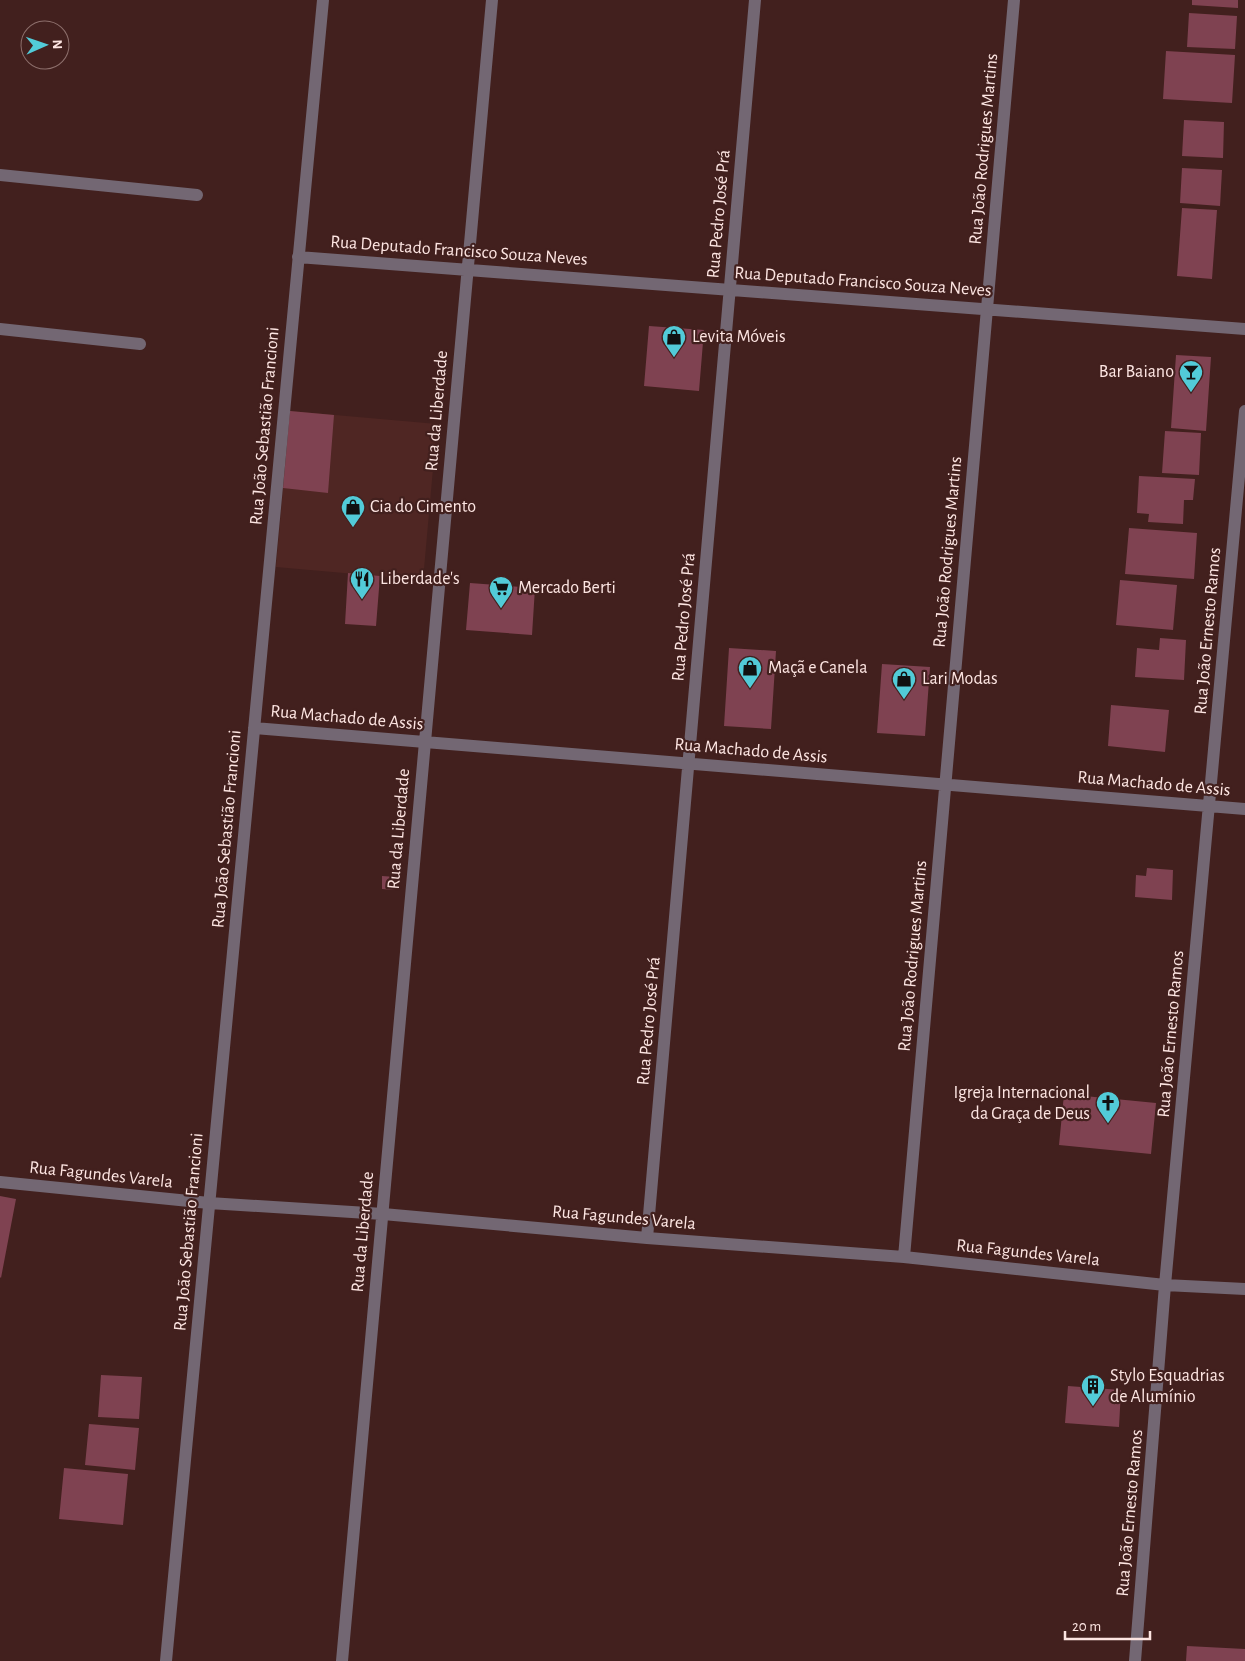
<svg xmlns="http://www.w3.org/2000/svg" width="1245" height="1661" viewBox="0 0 1245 1661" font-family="'Alegreya Sans',sans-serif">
<rect width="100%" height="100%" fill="#42201e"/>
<!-- built -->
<path fill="#4f2623" d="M290,411L437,424L423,580L276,567Z"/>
<!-- building -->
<path fill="#7f4251" d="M1192,0H1238V8L1192,5Z
M1189,13L1237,16L1235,49L1187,47Z
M1166,51L1235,55L1232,103L1163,99Z
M1184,120L1224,122L1223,158L1182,156Z
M1182,168L1222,170L1220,206L1180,203Z
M1182,208L1217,210L1212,279L1177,276Z
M649,326L704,330L699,391L644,386Z
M1176,355L1211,357L1206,431L1171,428Z
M290,411L334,415L328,493L283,488Z
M1165,431L1201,433L1199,475L1162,473Z
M1139,476L1195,479L1193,500H1184L1183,524L1148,522L1149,514L1137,513Z
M1129,528L1197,533L1194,579L1125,574Z
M348,573L380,576L376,626L345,624Z
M1120,580L1177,585L1173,630L1116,625Z
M470,583L535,588L532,635L466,630Z
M1160,638L1186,640L1184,680L1135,677L1137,648L1159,650Z
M729,648L776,651L771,729L724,726Z
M882,664L930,667L925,736L877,733Z
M1111,705L1169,710L1165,752L1108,746Z
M1147,868L1173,870L1172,900L1135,897L1136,875L1146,876Z
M382,876L396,877V890L382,889Z
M1064,1094L1156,1103L1151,1154L1059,1145Z
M0,1196L16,1199L1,1278L0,1277Z
M101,1375L142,1377L139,1419L98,1417Z
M1068,1386L1121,1390L1119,1427L1065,1423Z
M89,1424L139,1428L135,1470L85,1465Z
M64,1468L128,1474L123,1525L59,1519Z
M1187,1646L1245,1649V1661H1186Z"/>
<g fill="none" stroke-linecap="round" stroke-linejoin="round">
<!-- street -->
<path stroke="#736773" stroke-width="12" d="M0,175L197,195
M298,257L1245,329
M0,329L140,344
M254,728L1245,809
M0,1182L209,1203L383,1214L647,1238L904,1257L1165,1285L1245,1289
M647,1238L755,0
M904,1257L1014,0
M166,1661L323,0
M342,1661L492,0
M1135,1661L1165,1285L1245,411"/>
</g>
<!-- icons -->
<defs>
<g id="shop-pin" transform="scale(1.25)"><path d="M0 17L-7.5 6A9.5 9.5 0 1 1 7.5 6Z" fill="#52cbd8" stroke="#42201e"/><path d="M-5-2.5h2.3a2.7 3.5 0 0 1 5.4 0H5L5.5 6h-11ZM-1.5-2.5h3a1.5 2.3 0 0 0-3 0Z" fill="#111"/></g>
<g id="bar-pin" transform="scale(1.25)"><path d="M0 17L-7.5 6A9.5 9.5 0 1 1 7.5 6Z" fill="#52cbd8" stroke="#42201e"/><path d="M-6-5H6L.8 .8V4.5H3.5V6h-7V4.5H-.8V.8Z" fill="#111"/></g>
<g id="restaurant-pin" transform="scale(1.25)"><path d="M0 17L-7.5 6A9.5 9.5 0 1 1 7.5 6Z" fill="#52cbd8" stroke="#42201e"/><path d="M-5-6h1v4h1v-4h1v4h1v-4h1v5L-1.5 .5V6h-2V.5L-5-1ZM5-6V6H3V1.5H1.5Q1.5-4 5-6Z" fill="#111"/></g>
<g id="supermarket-pin" transform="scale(1.25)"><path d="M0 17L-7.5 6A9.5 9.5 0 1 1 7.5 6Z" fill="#52cbd8" stroke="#42201e"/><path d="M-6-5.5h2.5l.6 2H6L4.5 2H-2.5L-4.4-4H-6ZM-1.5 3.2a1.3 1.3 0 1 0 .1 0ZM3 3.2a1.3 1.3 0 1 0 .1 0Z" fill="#111"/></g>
<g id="church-pin" transform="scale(1.25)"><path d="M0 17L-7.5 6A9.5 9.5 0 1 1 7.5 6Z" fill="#52cbd8" stroke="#42201e"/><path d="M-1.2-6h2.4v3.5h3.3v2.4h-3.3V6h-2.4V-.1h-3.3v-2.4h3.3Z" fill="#111"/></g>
<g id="building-pin" transform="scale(1.25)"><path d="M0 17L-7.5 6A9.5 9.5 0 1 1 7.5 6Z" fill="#52cbd8" stroke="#42201e"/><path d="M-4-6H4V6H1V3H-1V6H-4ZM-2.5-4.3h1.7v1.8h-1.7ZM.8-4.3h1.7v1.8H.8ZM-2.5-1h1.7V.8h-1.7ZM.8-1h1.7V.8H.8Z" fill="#111"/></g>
</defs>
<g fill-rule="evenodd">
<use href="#shop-pin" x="674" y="337"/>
<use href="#bar-pin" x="1191" y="372"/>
<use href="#shop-pin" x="353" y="507"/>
<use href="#restaurant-pin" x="362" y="579"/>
<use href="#supermarket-pin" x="501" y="588"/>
<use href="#shop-pin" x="750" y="668"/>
<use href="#shop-pin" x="904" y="679"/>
<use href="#church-pin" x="1108" y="1103"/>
<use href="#building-pin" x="1093" y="1386"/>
</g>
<g text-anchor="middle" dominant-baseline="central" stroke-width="4.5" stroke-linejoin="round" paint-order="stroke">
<!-- street labels -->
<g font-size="18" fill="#fde5e2" stroke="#42201e">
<text transform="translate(984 149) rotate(-85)">Rua João Rodrigues Martins</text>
<text transform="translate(719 214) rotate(-85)">Rua Pedro José Prá</text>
<text transform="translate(459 251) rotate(4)">Rua Deputado Francisco Souza Neves</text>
<text transform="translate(863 282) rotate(4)">Rua Deputado Francisco Souza Neves</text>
<text transform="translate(437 411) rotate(-85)">Rua da Liberdade</text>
<text transform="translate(265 426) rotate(-85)">Rua João Sebastião Francioni</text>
<text transform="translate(948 552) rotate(-85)">Rua João Rodrigues Martins</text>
<text transform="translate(684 617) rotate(-85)">Rua Pedro José Prá</text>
<text transform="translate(1208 631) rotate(-85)">Rua João Ernesto Ramos</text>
<text transform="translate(347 718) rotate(5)">Rua Machado de Assis</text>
<text transform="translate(751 751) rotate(5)">Rua Machado de Assis</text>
<text transform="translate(1154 784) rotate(5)">Rua Machado de Assis</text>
<text transform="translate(227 829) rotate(-85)">Rua João Sebastião Francioni</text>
<text transform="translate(399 829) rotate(-85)">Rua da Liberdade</text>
<text transform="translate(913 956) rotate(-85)">Rua João Rodrigues Martins</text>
<text transform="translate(649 1021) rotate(-85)">Rua Pedro José Prá</text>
<text transform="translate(1171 1034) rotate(-85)">Rua João Ernesto Ramos</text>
<text transform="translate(101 1175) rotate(6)">Rua Fagundes Varela</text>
<text transform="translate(624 1218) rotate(5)">Rua Fagundes Varela</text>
<text transform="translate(189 1232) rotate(-85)">Rua João Sebastião Francioni</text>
<text transform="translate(363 1232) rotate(-85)">Rua da Liberdade</text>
<text transform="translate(1028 1253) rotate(6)">Rua Fagundes Varela</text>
<text transform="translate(1130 1513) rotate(-85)">Rua João Ernesto Ramos</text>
</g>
<!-- poi labels -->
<g font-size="18" fill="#fde5e2" stroke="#42201e" text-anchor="start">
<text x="692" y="337">Levita Móveis</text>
<text x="1174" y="372" text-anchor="end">Bar Baiano</text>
<text x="370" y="507">Cia do Cimento</text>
<text x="380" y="579">Liberdade's</text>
<text x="518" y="588">Mercado Berti</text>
<text x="768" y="668">Maçã e Canela</text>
<text x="922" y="679">Lari Modas</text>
<text x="1090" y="1093" text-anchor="end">Igreja Internacional<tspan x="1090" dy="21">da Graça de Deus</tspan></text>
<text x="1110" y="1376">Stylo Esquadrias<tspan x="1110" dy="21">de Alumínio</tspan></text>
</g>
</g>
<!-- north arrow -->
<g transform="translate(45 45) rotate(88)"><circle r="24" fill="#42201e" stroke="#8d6f6c"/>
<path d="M0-4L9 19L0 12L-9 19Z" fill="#52cbd8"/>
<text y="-8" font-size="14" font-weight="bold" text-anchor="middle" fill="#fde5e2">N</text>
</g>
<!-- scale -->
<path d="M1065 1631v8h85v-8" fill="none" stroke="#fde5e2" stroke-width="2.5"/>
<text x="1072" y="1631" font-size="15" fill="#fde5e2" stroke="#42201e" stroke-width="4" paint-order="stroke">20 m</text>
</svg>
